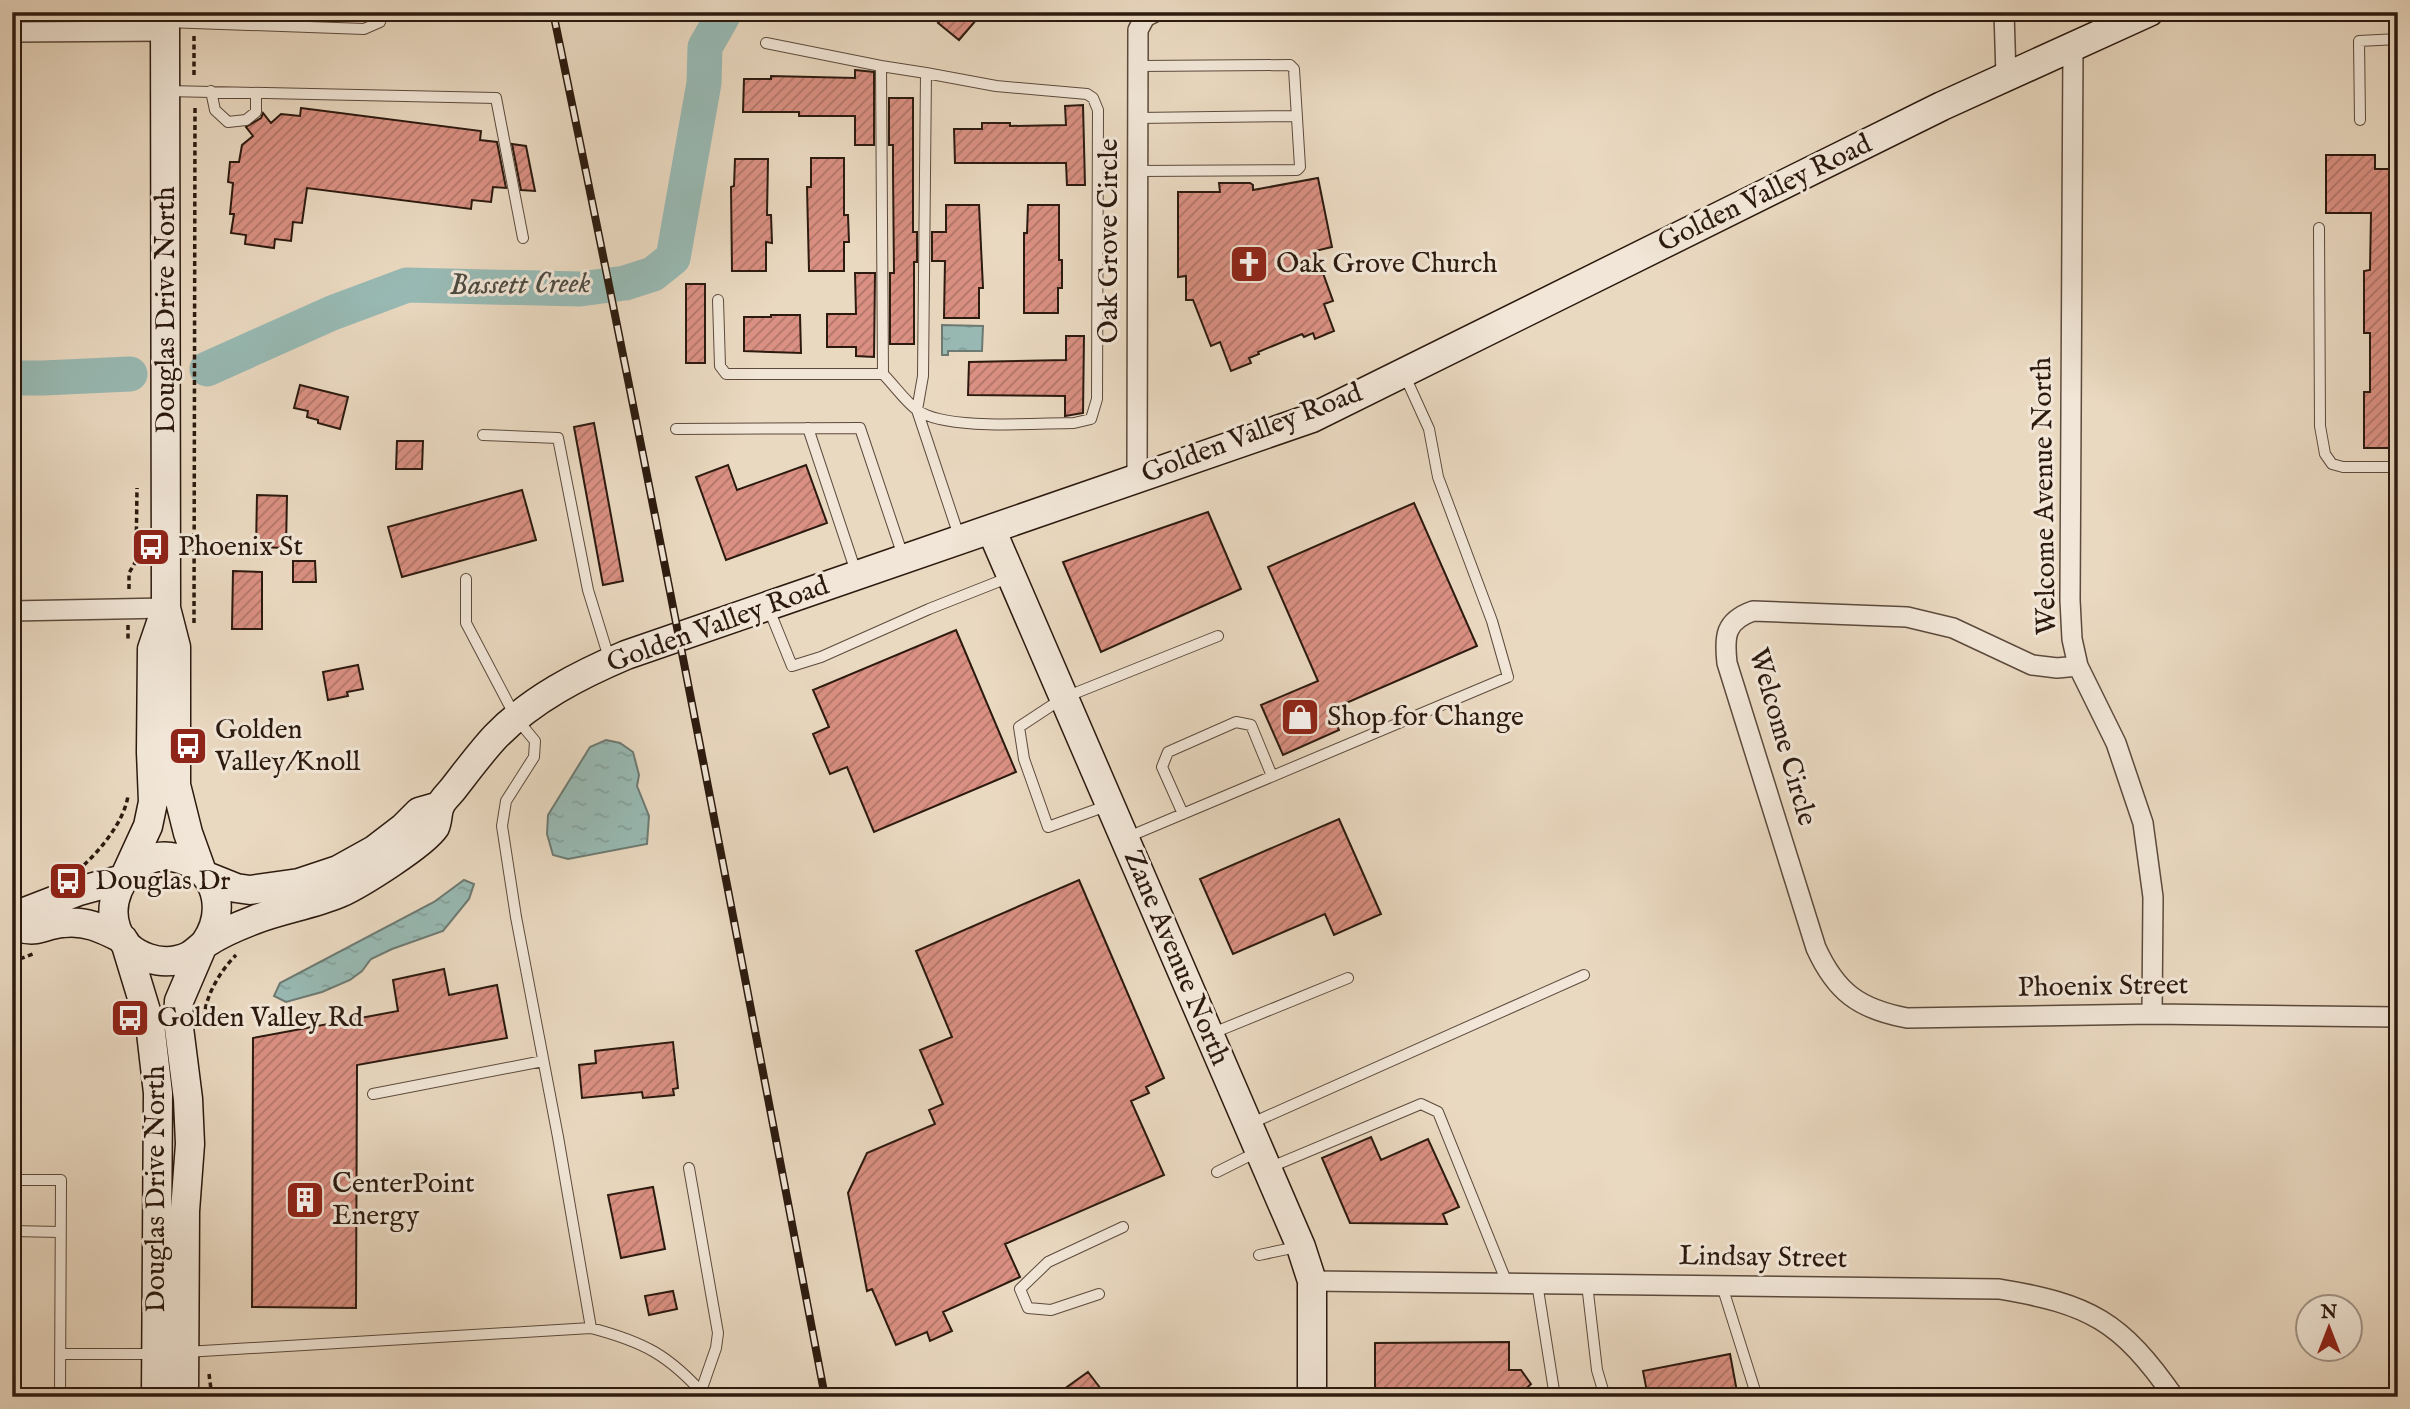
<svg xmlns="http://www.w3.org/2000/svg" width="2410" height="1409" viewBox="0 0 2410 1409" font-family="'IM FELL English',serif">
<defs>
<pattern id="water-ripples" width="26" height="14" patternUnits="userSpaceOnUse" patternTransform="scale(1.75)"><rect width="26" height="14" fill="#98bab4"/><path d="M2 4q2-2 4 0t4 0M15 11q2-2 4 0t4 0" fill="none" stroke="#839f9a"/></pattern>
<pattern id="building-hatch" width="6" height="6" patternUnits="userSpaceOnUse" patternTransform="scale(1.75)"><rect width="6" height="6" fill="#da9082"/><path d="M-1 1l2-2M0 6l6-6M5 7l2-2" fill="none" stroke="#b17569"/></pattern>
</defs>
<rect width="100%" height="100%" fill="#ead9c1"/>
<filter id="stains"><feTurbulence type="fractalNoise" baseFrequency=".00286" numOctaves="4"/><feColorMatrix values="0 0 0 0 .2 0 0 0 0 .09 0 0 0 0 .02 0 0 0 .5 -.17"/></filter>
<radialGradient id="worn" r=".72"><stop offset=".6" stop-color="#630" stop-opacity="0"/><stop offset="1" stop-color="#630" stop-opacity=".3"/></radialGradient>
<!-- water -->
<path fill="url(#water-ripples)" stroke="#6d7a72" stroke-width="2" d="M942,325L983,326L982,351H948V355H942Z
M606,740L620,743L633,752L639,775L637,786L649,816L647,844L568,859L553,855L547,834L548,815L590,747Z
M464,880L474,884L469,899L443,931L392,949L371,959L362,971L350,980L322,992L286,1002L274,996L280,983L434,902Z"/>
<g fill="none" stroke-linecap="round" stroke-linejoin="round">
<!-- river -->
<path stroke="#98bab4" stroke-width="35" d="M207,369L332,313L407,285L580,289L625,283L653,274L673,258L704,83L705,47L725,12
M12,378H43L130,374"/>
</g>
<!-- building -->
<path fill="url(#building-hatch)" stroke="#2c1a0f" stroke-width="2" d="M948,12H983L959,40L938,23Z
M855,70L874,72V145H855V116H799V112H743L744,79H771V76L855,78Z
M889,98H913V232H917V262H914V344H890V273H894L893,172V145H889Z
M1083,105L1085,185H1067L1066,163H955L954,129H982V123H1010V126L1066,125L1065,106Z
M301,108L481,131L480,140L497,142L506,188L493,187L491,202L472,200L471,209L307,188L302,223L293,222L291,241L275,239L274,248L245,244L246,235L231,233L234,214H230L233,183L228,182L230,162H239L242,145L253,136L246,127L261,118L263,113L271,123L281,114L300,116Z
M512,144L526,146L535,191L521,190Z
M2326,155H2375V169H2398V448H2364V392H2370V333H2364V271L2370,270L2371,213H2326Z
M811,158H844V215H848L849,242H844V271H809L807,187H811Z
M735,159H768L767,215H771L772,243L766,242V271H732L731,187L734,186Z
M1318,178L1332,247L1315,251L1333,301L1324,304L1334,331L1315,339L1313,333L1304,337L1302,334L1258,352L1259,354L1249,358L1251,363L1231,371L1220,342L1211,346L1193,300H1186V276L1178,277V192H1220L1219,183H1250L1253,185V190Z
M946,205H979L983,288H979V318H944L945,261H932V232H946Z
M1028,205H1059V260H1062V288H1058V313H1024V233H1027Z
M855,273H875L874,357L856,356V347H827V314H856Z
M686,284H705V363H686Z
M771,315H800L801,353L744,351V317H771Z
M1066,336H1084L1083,413L1065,416V396L968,395L969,362L1066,360Z
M300,385L348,397L340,429L318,423V420L307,417L308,411L294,408Z
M594,423L623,581L603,585L574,427Z
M397,441H423L422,469H396Z
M728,465L737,490L806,465L827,523L726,560L696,477Z
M522,490L536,540L402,577L388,527Z
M257,495L287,496L286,548L256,547Z
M1414,503L1477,646L1330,710L1339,730L1283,755L1261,705L1318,681L1268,567Z
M1208,512L1241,589L1101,652L1063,562Z
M293,561H315L316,582H293Z
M233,571L262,572V629H232Z
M956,630L1016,772L874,832L847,767L830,774L813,734L829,727L813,690Z
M358,665L363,689L347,692L348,696L328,700L323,672Z
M1339,819L1381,914L1334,935L1325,914L1233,954L1200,879Z
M1079,880L1164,1078L1146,1087L1149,1093L1131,1101L1164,1175L1005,1244L1020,1277L943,1312L952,1331L930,1341L927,1332L896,1345L872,1289L867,1291L848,1193L867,1153L935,1124L929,1110L943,1104L920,1050L952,1037L916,951Z
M444,969L449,995L497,985L507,1038L357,1065L356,1308L252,1307L253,1038L398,1011L393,980Z
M673,1042L678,1088L673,1089L674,1095L643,1098L642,1092L582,1098L579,1065L596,1063L595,1051Z
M1371,1137L1381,1160L1428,1139L1459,1207L1443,1214L1447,1224L1350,1223L1322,1158Z
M653,1187L665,1249L621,1258L608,1195Z
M673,1291L677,1309L649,1315L645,1296Z
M1509,1342V1370H1521L1531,1384L1517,1397H1375V1343Z
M1730,1354L1738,1397H1648L1643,1371Z
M1088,1372L1107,1397H1053Z"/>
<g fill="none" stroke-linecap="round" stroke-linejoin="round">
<!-- lane casing -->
<g stroke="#5c4a3c" stroke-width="12">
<path id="lane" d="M166,22L364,29L380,22L383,12
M766,43L881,66
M926,73L996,86L1087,94L1093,98L1098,110L1097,399L1091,419L1074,423C1037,423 946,431 917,410C905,401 894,385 883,374L881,66L926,73L923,376L917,410L959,536
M167,91L496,98L523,238
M211,91L215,110L228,122L246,120L256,112V93
M1137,118L1297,116
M2360,120L2359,41L2398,39
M1137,171L1297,170L1300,167L1294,69L1290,65L1138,66
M2319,228L2320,426L2325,454L2332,464L2343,467H2398
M718,300L720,366L726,374H883
M808,428L856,572
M676,429L860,428L903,556
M483,435L558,438L588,590L609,658
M466,579V623L516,718L535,741L534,757L506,801L502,826L516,917L558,1137L591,1328
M768,607L792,666L821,657L929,609L1010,577
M1109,805L1048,827L1024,759L1019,727L1063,698L1218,636
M1183,814L1162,767L1168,752L1236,722L1251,725L1272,776
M1128,837L1508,677L1492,621L1438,477L1429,429L1404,374
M1213,1033L1348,978
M373,1094L543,1061
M1252,1123L1584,975
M1271,1167L1421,1104L1438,1112L1507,1283
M689,1168L718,1333L716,1348L701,1391
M1217,1172L1259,1151
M12,1180H61L60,1397
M12,1231L60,1232
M1259,1255L1297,1247
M1537,1283L1555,1397
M1587,1284L1597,1370L1605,1397
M1722,1286L1757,1397
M1099,1294L1051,1310L1028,1308L1020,1289L1048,1262L1123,1227
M186,1352L591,1328C644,1342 669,1355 706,1397
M60,1354H154"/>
</g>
<!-- street casing -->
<g stroke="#5c4a3c" stroke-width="22">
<path id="street" d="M2004,12L2006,76
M12,32L165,31
M2073,47L2070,600L2072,639L2078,666L2116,743L2143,823L2153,897L2152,1014
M1137,478L1138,30L1145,17L1155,12
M12,611L166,608
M2078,666L2057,668L2032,665L1953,628L1907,617L1753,611C1725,621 1724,636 1727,663L1816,948C1836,992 1859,1009 1907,1018L2152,1014L2398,1017
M1312,1281L1999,1289C2090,1304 2121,1321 2174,1397"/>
</g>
<!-- secondary casing -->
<g stroke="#2c1a0f" stroke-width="31">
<path id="secondary" d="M165,12L166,608L176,647V785L188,833L202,872
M991,529L1301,1247L1312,1281V1397
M125,876L148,826L153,802L151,752L152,649L166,608
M206,876L236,888L250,890L299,883L338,870L374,850L404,827L419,812L440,806
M19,927C38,934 44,924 63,923C86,920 103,929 123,939
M12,931L19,927L22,913L79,891L123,879
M125,942L150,1024L158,1093L156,1397
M205,943C224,916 221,878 188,862C123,832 80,934 148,958C162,963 176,962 189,956C196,952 200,947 206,943C220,934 238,926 254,920C282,909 312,905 340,893C360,884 424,844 435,827C438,821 437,812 440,806C442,800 449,794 453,789C467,771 481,752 496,736C532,699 579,675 626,655L1312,418L1942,106L2149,12
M184,1397L185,1211L190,1144L188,1099L178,1020L179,1001L203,945"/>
</g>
<!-- path -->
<path stroke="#2c1a0f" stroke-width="3.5" stroke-dasharray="5 3.5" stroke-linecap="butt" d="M194,36V77
M129,589V573L136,561L137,488
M194,623L195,106
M128,625V642
M84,865C102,848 124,821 128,796
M12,962L33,954
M204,1026C202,1001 219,972 236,955
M209,1374L212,1397"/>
<!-- lane -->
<use href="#lane" stroke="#f1e6d7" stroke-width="10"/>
<!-- street -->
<use href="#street" stroke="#f1e6d7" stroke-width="19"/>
<!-- secondary -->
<use href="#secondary" stroke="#f1e6d7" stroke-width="28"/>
<!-- rail casing -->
<g stroke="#2c1a0f" stroke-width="8">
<path id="rail" d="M553,12C649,473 737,935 825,1397"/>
</g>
<!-- rail -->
<use href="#rail" stroke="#f1e6d7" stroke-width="5" stroke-dasharray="16" stroke-linecap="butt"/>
</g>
<!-- icons -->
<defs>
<g id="church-square" transform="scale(2.0125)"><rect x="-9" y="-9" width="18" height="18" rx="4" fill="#8f2418" stroke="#f1e6d7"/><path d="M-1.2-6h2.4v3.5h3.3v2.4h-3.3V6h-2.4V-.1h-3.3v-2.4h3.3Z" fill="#fff"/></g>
<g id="bus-square" transform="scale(2.0125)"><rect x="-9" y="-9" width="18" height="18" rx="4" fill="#8f2418" stroke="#f1e6d7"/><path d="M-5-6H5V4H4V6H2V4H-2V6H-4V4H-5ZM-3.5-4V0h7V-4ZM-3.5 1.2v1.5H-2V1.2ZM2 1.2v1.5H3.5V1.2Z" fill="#fff"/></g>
<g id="shop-square" transform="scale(2.0125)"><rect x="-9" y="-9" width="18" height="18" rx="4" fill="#8f2418" stroke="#f1e6d7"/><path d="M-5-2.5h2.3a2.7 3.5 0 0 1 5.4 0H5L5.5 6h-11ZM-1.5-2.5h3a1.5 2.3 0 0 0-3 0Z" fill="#fff"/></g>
<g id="building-square" transform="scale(2.0125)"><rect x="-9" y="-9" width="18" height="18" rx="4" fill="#8f2418" stroke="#f1e6d7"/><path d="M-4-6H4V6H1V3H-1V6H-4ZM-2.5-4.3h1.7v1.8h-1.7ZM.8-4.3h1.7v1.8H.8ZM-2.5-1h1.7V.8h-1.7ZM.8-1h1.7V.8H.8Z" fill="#fff"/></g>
</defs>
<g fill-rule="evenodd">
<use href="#church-square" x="1249" y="264"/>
<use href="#bus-square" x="151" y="547"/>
<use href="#shop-square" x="1300" y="717"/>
<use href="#bus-square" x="188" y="746"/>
<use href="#bus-square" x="68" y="881"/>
<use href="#bus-square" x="130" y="1018"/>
<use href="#building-square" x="305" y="1200"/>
</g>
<g text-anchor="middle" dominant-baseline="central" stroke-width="6" stroke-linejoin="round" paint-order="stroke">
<!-- street labels -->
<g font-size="28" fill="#2c1a0f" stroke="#f1e6d7">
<text transform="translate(1765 194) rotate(-26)">Golden Valley Road</text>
<text transform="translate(1109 241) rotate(-90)">Oak Grove Circle</text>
<text transform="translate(166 310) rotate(-90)">Douglas Drive North</text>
<text transform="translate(1252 434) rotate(-21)">Golden Valley Road</text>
<text transform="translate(2045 496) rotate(-91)">Welcome Avenue North</text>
<text transform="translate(718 625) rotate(-20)">Golden Valley Road</text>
<text transform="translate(1782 737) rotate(74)">Welcome Circle</text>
<text transform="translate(1176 958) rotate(67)">Zane Avenue North</text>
<text transform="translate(2103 987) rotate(-1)">Phoenix Street</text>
<text transform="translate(156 1189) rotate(-90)">Douglas Drive North</text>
<text transform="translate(1763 1258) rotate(1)">Lindsay Street</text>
</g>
<!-- poi labels -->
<g font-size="28" fill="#2c1a0f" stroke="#f1e6d7" text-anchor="start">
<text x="1276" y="264">Oak Grove Church</text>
<text x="178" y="547">Phoenix St</text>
<text x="1327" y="717">Shop for Change</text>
<text x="215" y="730">Golden<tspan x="215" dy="32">Valley/Knoll</tspan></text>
<text x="95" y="881">Douglas Dr</text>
<text x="157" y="1018">Golden Valley Rd</text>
<text x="332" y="1184">CenterPoint<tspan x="332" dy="32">Energy</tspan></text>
</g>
<!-- water labels -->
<g font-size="30" font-style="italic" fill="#4c4a41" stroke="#f1e6d7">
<text transform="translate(520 285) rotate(-1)">Bassett Creek</text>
</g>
</g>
<!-- margin -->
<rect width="2410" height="1409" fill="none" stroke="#ead9c1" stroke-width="42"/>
<rect x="14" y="14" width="2382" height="1381" fill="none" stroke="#2c1a0f" stroke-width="3.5"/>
<rect x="21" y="21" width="2368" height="1367" fill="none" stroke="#2c1a0f" stroke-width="2"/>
<!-- north arrow -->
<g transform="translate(2329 1328)"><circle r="33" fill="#f1e6d7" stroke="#a29487" stroke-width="2"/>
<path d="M0-5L12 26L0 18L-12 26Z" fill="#8f2418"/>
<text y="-10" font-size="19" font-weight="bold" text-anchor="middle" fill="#2c1a0f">N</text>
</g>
<rect width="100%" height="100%" filter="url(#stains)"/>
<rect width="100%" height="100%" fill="url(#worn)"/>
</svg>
